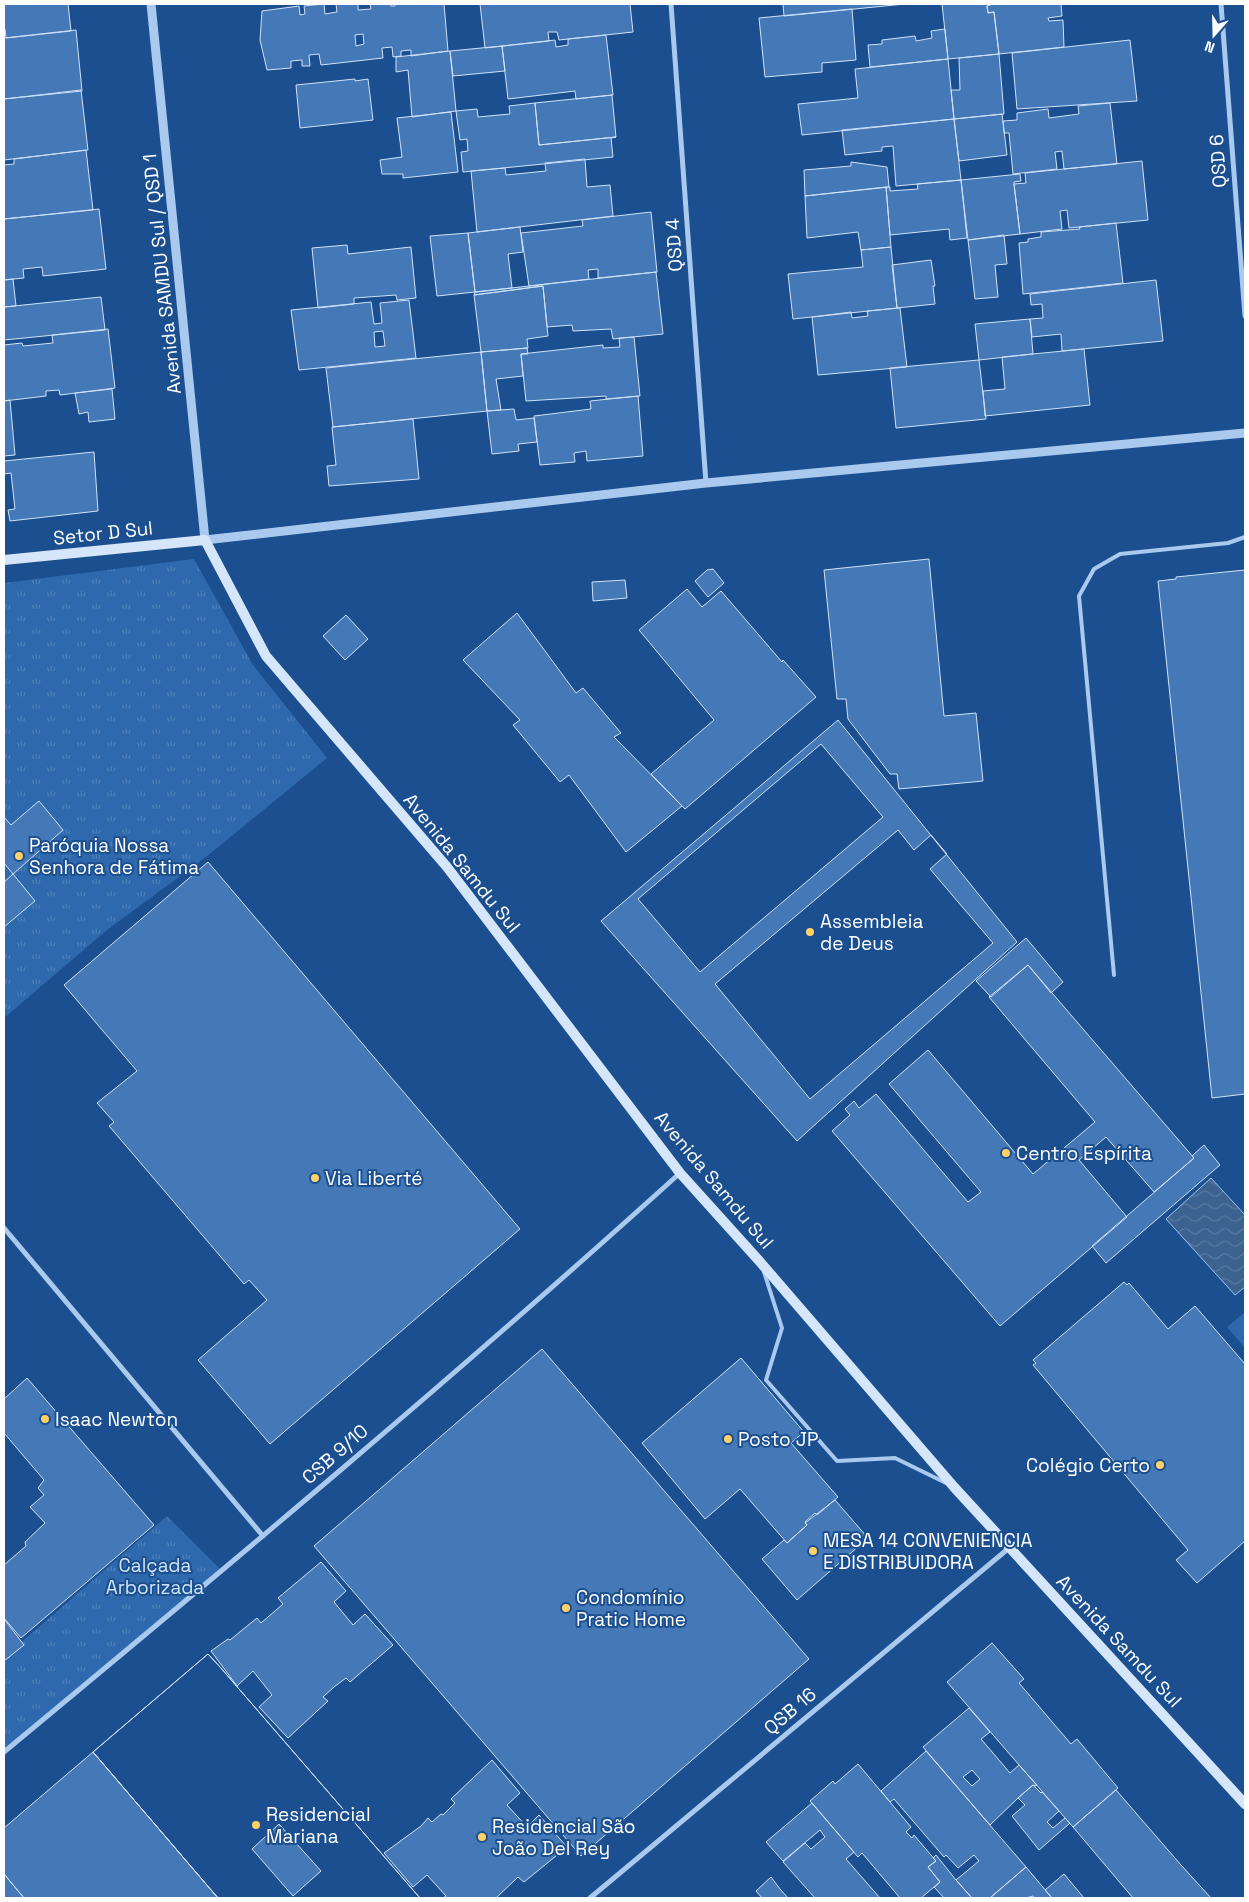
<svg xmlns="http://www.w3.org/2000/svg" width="1249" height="1902" viewBox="0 0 1249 1902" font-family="'Space Grotesk',sans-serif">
<defs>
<pattern id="park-tufts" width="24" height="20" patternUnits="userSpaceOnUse" patternTransform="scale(1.25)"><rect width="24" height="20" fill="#2e69ad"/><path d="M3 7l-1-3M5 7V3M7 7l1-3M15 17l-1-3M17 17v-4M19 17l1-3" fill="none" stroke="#4d80b9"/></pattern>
<pattern id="water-waves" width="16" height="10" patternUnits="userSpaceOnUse" patternTransform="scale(1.25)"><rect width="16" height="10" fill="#3c6290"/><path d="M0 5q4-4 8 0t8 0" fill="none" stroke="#597aa1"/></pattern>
</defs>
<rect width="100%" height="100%" fill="#1b4f8f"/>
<!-- grass -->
<path fill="#2e69ad" d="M1245,1312V1348L1227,1327Z"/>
<!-- park -->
<path fill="url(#park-tufts)" d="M194,559L253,665L327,758L206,857L107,930L4,1018V583Z
M167,1516L221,1570L4,1751V1657Z"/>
<!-- water -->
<path fill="url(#water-waves)" stroke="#9cc4f0" d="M1211,1178L1245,1215V1287L1235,1295L1166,1219Z"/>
<!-- building -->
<path fill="#4478b7" stroke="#cfe3fa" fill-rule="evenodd" d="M4,4H68L71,31L6,38L5,29H4Z
M324,4L325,14L337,12L336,4H358V10L371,9L370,4H390L391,6H395V4H444L448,51L411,56V50L401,51V56L393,57L392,47L382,48L383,58L321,65L319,54L309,55L310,66H302V60L291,61V68L267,70L260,40L262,11L299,6L300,15L305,14L304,6ZM363,34L364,44L356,46L355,35Z
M480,4H630L633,32L559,40L557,32H548L549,41L485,48Z
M783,4H905L784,16Z
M942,4H992L987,6L988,13L994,12L999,54L948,59Z
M992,4H1061L1062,16L1048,18L1049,21L1063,20L1064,47L999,54L994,12L988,13L987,6Z
M852,9L856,60L822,63V72L765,77L759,18Z
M945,29L948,59L870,67L868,45L882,44V40L915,36L916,41L932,38L931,31Z
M76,30L82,91L4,99V38Z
M606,35L613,95L576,99L575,91L508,99L502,46L555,40L556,47L568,45V39Z
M1130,40L1137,101L1017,109L1012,53Z
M502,46L505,71L453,76L450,51Z
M450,51L456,111L412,117L408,70L396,72V57Z
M999,54L1004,114L954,119L951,90H960L959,58Z
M948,59L954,119L802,135L798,104L858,98L855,69Z
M355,79V81L368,79L373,120L300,128L296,85Z
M81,90L88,150L4,160V99Z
M612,95L616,137L539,145L535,103Z
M535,103L539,145L616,137L611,138L613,157L463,172L461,152L468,151L467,139L460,140L456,111L477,109L478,117L510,114L509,106Z
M1110,103L1117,164L1064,169L1062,151L1055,152L1057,169L1013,174L1009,133H1004L1003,121L1017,120V113L1048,109L1049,118L1079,114L1078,106Z
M451,112L458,172L403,178V174H382L380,160L402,157L397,118Z
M1002,114L1007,155L959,161L954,119Z
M954,119L961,180L896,186L893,146L882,147V151L845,155L842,130Z
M86,150L93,210L4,219V165L14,164V159Z
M585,159L587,187L610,185L613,216L477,232L471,171L505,168L506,175L546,171L545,163Z
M1142,161L1148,220L1069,228L1067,210L1060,211L1062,229L1020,234L1014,184L1026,183L1025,173Z
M851,162L887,167L889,187L805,196L804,170L851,166Z
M1020,174L1021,181L1014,182V184L1020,234L968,240L961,180Z
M961,180L967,238L950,240L949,229L890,235L886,187H890V191L918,189L917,184Z
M886,187L891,247L861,250L858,232L807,238L805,196Z
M99,209L106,269L43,276L42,267L23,269L24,278L4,280V219Z
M651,212L657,272L598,278V269L588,270L589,279L529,286L521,233L583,226L582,220Z
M1116,223L1123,283L1023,294L1019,243L1028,242V239L1041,237V232L1080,229L1079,227Z
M520,227L523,252L508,254L512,288L475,292L468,233Z
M468,233L475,292L437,296L430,236Z
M1004,235L1007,264L995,265L998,297L975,299L968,240Z
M347,245L348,254L411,247L416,298L397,300L396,295L354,298V304L318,308L312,248Z
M891,247L897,308L793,319L788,274L863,267L861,250Z
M931,260L935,286H933L935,304L897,308L892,265Z
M656,272L663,334L613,339L611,329L573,331L572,325L547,327L543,286L474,295L475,292Z
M13,279L16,306L4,307V280Z
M1156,280L1163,341L1062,351L1061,334L1032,337L1030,319L1043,318L1042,304L1031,305L1030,294Z
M543,286L548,336L527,339L528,348L481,352L474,295Z
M101,297L105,330L4,340V307Z
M409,300L416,358L299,370L291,310L371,302L374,324L382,323L380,303ZM383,331L385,346L375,347L374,332Z
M900,308L907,367L818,375L812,317L851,312L852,318L868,316L867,311Z
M1030,319L1033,354L979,360L975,324Z
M108,329L115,388L60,395L59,390L46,391V396L4,401V345L22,343L23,346L53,343L52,335Z
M634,337L640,396L606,399V396L526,401L521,354L603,345V348L620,347L619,338Z
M527,348L528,354H521L523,376L496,379L501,410L487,411L481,352Z
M1084,349L1090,405L985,416L983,391L1005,389L1002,357Z
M481,352L487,411L333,427L326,368Z
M979,360L986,419L896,428L890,368Z
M112,389L115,419L89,422L88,412L79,414L75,393Z
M638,396L643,456L587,461L586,451L574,453L575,462L540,465L534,416L591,409L590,401Z
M10,400L15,455L4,456V401Z
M514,409L516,420L534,418L537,442L518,444L519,451L492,454L487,411Z
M413,419L419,479L329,486L327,466L336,465L332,427Z
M94,452L98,511L10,521L8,510L15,509L11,473L4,474V461Z
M929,559L944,716L976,713L983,781L899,789L897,774H890L848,719L846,699H837L824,570Z
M713,569L724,583L708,597L695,581L707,570Z
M1245,570V1094L1212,1098L1158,581L1176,579V577Z
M625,580L627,598L593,601L592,582Z
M687,589L702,607L721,591L782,662L783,660L816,697L685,809L651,774L714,720L639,630Z
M517,613L576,693L583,688L621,733L614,737L682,806L626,852L569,775L560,782L513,725L520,720L463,660Z
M346,615L368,639L345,660L323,636Z
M838,720L1017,942L797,1141L601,921Z
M821,744L883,817L700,972L638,899Z
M39,801L63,830L4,882V817L11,825Z
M898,830L914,850L931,835L947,854L930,869L993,943L810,1099L715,984Z
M208,862L520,1229L270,1444L198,1360L267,1300L249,1280L244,1284L109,1126L114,1122L97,1103L137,1071L64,985Z
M4,863L35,901L4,927Z
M1026,938L1063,982L1051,993L1028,965L991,997L976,981Z
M1028,965L1194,1158L1154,1192L1106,1137L1079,1160L1127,1217L1000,1326L832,1131L850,1115L845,1109L854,1101L859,1108L876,1094L968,1202L981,1192L889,1084L928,1050L1033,1174L1095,1122L989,997Z
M1204,1145L1220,1165L1106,1263L1092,1246L1194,1158L1192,1156Z
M1124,1282L1127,1285L1129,1283L1168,1329L1195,1306L1245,1364V1541L1197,1583L1176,1560L1188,1550L1033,1365L1036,1363L1033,1360Z
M542,1349L809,1659L581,1856L314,1546Z
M741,1358L804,1432L791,1443L838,1497L817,1515L815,1513L805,1522L807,1525L787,1543L740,1489L705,1519L642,1443Z
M27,1378L154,1525L21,1638L4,1618V1565L26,1546L25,1542L45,1523L30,1507L44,1495L38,1488L44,1480L4,1433V1399Z
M835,1500L868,1538L797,1600L762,1559L784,1540L787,1543L807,1525L805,1523Z
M321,1562L346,1591L334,1602L353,1625L365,1614L393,1645L350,1682L346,1678L334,1687L323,1697L328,1701L288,1738L259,1707L272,1695L253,1671L237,1686L211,1651L228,1639L230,1640L257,1618L261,1623L283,1604L278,1598Z
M4,1619L24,1645L4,1661Z
M992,1643L1024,1679L1019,1683L1071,1744L1077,1739L1118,1788L1073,1827L947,1682Z
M208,1654L220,1667L420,1898H218L93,1752ZM279,1824L321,1871L293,1896L252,1849Z
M208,1654L220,1667L420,1898H218L93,1752Z
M969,1708L990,1732L981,1739L1010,1773L1019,1765L1037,1785L1035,1786L1033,1785L1018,1798L990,1825L923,1747ZM972,1770L980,1779L972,1786L963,1777Z
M926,1751L1026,1867L990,1898H972L956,1880L979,1861L974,1855L958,1868L946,1855L944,1857L894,1799L890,1802L881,1791Z
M93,1752L218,1898H24L4,1874V1828Z
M492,1760L520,1793L507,1805L527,1827L539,1815L567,1847L524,1882L518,1877L496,1898H443L446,1896L427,1875L413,1887L384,1853L421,1826L428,1818L432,1822L441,1814L443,1815L455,1803L451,1799Z
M858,1764L911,1827L906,1832L912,1838L914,1835L936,1861L928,1867L940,1882L921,1898H900L862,1853L858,1857L810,1801L833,1781L835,1784Z
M1033,1785L1041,1793L1042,1792L1059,1811L1047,1822L1053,1828L1065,1818L1070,1823L1039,1850L1012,1816L1025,1805L1018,1798Z
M1116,1790L1181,1865L1211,1898H1133L1073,1827Z
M812,1803L854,1852L846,1859L880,1898H815L783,1862L805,1843L811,1849L825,1837L820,1830L783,1861L766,1842Z
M936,1855L956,1880L972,1898H944L934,1887L940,1882L928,1867L936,1861L933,1858Z
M1026,1867L1052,1898H1035L1033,1896L1026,1898H990Z
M4,1874L24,1898H4Z
M1064,1874L1084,1898H1052L1045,1890Z
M771,1877L780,1889L788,1898H762L756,1891Z"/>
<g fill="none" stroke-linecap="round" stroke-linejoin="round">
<!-- service -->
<path stroke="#a9c9ee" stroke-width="4" d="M1114,975L1079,596L1094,569L1120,554L1228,543L1245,537
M764,1272L782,1328L766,1380L837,1461L895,1458L946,1483"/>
<!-- minor -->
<path stroke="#a9c9ee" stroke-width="5" d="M671,4L706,483
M1221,4L1245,316
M4,1228L263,1536
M4,1752C232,1563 460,1372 680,1173
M590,1898L1009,1548"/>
<!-- tertiary -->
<path stroke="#a9c9ee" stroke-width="9" d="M151,4L205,540L706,483L1245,433"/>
<!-- secondary -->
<path stroke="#d6e6fa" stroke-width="10" d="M4,560L205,540L266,656L447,867L680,1173L761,1263L954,1487L1245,1804"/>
</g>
<!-- markers -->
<g fill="#ffd166" stroke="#1b4f8f" stroke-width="2">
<circle cx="19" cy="856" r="5"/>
<circle cx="810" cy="932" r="5"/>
<circle cx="1006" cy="1153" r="5"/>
<circle cx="315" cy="1178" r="5"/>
<circle cx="45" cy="1419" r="5"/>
<circle cx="728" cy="1439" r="5"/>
<circle cx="1160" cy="1465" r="5"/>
<circle cx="813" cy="1551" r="5"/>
<circle cx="566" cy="1608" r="5"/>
<circle cx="256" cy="1825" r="5"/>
<circle cx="482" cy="1837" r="5"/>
</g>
<g text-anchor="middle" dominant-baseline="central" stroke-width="4" stroke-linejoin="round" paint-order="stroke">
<!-- street labels -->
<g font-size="19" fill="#fff" stroke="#1b4f8f">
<text transform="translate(1218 161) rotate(-94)">QSD 6</text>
<text transform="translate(674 245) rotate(-94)">QSD 4</text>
<text transform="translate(162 274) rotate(-96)">Avenida SAMDU Sul / QSD 1</text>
<text transform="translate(103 533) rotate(-6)">Setor D Sul</text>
<text transform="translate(462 863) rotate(51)">Avenida Samdu Sul</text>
<text transform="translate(714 1180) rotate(50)">Avenida Samdu Sul</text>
<text transform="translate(335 1454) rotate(-41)">CSB 9/10</text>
<text transform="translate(1119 1641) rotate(47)">Avenida Samdu Sul</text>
<text transform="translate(790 1711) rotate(-40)">QSB 16</text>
</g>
<!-- poi labels -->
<g font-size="19" fill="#fff" stroke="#1b4f8f" text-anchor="start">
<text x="29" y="845">Paróquia Nossa<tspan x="29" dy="22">Senhora de Fátima</tspan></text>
<text x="820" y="921">Assembleia<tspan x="820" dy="22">de Deus</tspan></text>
<text x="1016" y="1153">Centro Espírita</text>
<text x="325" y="1178">Via Liberté</text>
<text x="55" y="1419">Isaac Newton</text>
<text x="738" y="1439">Posto JP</text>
<text x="1150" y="1465" text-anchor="end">Colégio Certo</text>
<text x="823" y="1540">MESA 14 CONVENIENCIA<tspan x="823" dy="22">E DISTRIBUIDORA</tspan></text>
<text x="576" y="1597">Condomínio<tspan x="576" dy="22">Pratic Home</tspan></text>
<text x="266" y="1814">Residencial<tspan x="266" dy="22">Mariana</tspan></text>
<text x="492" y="1826">Residencial São<tspan x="492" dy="22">João Del Rey</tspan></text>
</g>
<!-- park labels -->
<g font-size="19" fill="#cfe3fa" stroke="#1b4f8f">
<text x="155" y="1565">Calçada<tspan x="155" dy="22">Arborizada</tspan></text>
</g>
</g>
<!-- border -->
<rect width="1249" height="1902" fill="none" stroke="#ffffff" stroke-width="10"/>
<!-- north arrow -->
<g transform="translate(1214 35) rotate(200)" stroke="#1b4f8f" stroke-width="4" paint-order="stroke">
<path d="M0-4L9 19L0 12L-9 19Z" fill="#ffffff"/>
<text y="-8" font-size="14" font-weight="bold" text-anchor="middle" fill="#ffffff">N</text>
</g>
</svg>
